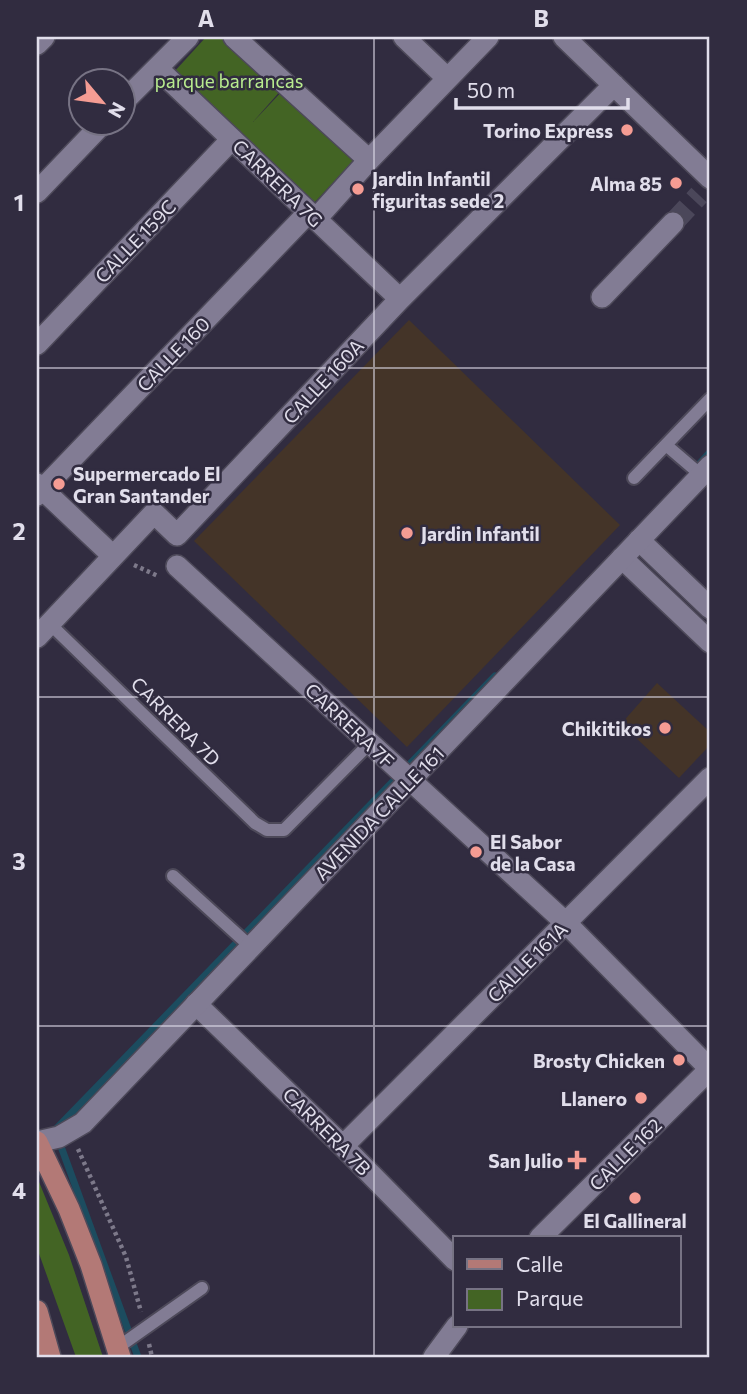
<svg xmlns="http://www.w3.org/2000/svg" width="747" height="1394" viewBox="0 0 747 1394" font-family="Commissioner,sans-serif">
<rect width="100%" height="100%" fill="#312c40"/>
<!-- education -->
<path fill="#443428" d="M409,320L620,525L407,747L194,541Z
M657,683L710,732V745L679,778L621,724Z"/>
<!-- green -->
<path fill="#436424" d="M206,37H228L283,88L253,122L287,86L359,155L313,204L174,72Z
M37,1177L69,1255L103,1357H76L37,1248Z"/>
<g fill="none" stroke-linecap="round" stroke-linejoin="round">
<!-- stream -->
<path stroke="#1c4c5f" stroke-width="7" d="M700,463L710,452
M55,1130L495,676
M59,1141L138,1357"/>
<!-- street-tunnel -->
<path stroke="#4b475a" stroke-width="21" stroke-dasharray="21 10" stroke-linecap="butt" d="M673,223L699,195"/>
<!-- lane casing -->
<g stroke="#4d4959" stroke-width="16">
<path id="lane" d="M666,445L701,475
M634,478L710,399
M50,624L255,823L267,830H284L370,743
M173,876L251,947
M117,1348L202,1288"/>
</g>
<!-- street casing -->
<g stroke="#4d4959" stroke-width="24">
<path id="street" d="M234,37L369,160
M404,37L447,78
M564,37L710,178
M37,44L44,37
M157,68L400,299
M122,103L188,37
M37,192L104,122
M316,219L369,160L488,37
M602,297L673,223
M37,344L232,139
M37,484L113,556
M37,495L309,212
M639,540L710,608
M622,558L710,642
M177,566L566,923L710,1069
M37,637L154,513L177,535L400,299L614,85
M196,1004L343,1146L455,1260
M343,1146L710,778"/>
</g>
<!-- secondary casing -->
<g stroke="#4d4959" stroke-width="24">
<path id="secondary" d="M37,1142L59,1137L83,1123L710,466
M540,1238L710,1069
M434,1357L457,1326"/>
</g>
<!-- primary casing -->
<g stroke="#4d4959" stroke-width="24">
<path id="primary" d="M37,1142L69,1209L91,1265L120,1357
M37,1311L50,1357"/>
</g>
<!-- path -->
<path stroke="#7d798a" stroke-width="4.5" stroke-dasharray="3.5 3.5" stroke-linecap="butt" d="M134,565L158,576
M78,1149L126,1257L141,1312
M149,1344L152,1357"/>
<!-- lane -->
<use href="#lane" stroke="#827c94" stroke-width="12"/>
<!-- street -->
<use href="#street" stroke="#827c94" stroke-width="21"/>
<!-- secondary -->
<use href="#secondary" stroke="#827c94" stroke-width="21"/>
<!-- primary -->
<use href="#primary" stroke="#b37976" stroke-width="21"/>
</g>
<!-- grid -->
<path fill="none" stroke="#e1deeb" stroke-width="2" stroke-opacity="0.55" d="M374,37V1357M37,368H710M37,697H710M37,1026H710"/>
<!-- markers -->
<g fill="#f59c93" stroke="#312c40" stroke-width="2.5">
<circle cx="627" cy="130" r="7"/>
<circle cx="676" cy="183" r="7"/>
<circle cx="358" cy="189" r="7"/>
<circle cx="59" cy="484" r="7"/>
<circle cx="407" cy="533" r="7"/>
<circle cx="665" cy="728" r="7"/>
<circle cx="476" cy="852" r="7"/>
<circle cx="679" cy="1060" r="7"/>
<circle cx="641" cy="1098" r="7"/>
<path d="M573.5 1149.5h7v7h7v7h-7v7h-7v-7h-7v-7h7z"/>
<circle cx="635" cy="1198" r="7"/>
</g>
<g text-anchor="middle" dominant-baseline="central" stroke-width="5" stroke-linejoin="round" paint-order="stroke">
<!-- park labels -->
<g font-size="19" fill="#b8eb8f" stroke="#312c40">
<text x="229" y="80">parque barrancas</text>
</g>
<!-- poi labels -->
<g font-size="19" font-weight="bold" fill="#e1deeb" stroke="#312c40" text-anchor="end">
<text x="613" y="130">Torino Express</text>
<text x="372" y="178" text-anchor="start">Jardin Infantil<tspan x="372" dy="22">figuritas sede 2</tspan></text>
<text x="662" y="183">Alma 85</text>
<text x="73" y="473" text-anchor="start">Supermercado El<tspan x="73" dy="22">Gran Santander</tspan></text>
<text x="421" y="533" text-anchor="start">Jardin Infantil</text>
<text x="651" y="728">Chikitikos</text>
<text x="490" y="841" text-anchor="start">El Sabor<tspan x="490" dy="22">de la Casa</tspan></text>
<text x="665" y="1060">Brosty Chicken</text>
<text x="627" y="1098">Llanero</text>
<text x="563" y="1160">San Julio</text>
<text x="635" y="1220" text-anchor="middle">El Gallineral</text>
</g>
<!-- street labels -->
<g font-size="19" fill="#e1deeb" stroke="#312c40">
<text transform="translate(278 183) rotate(44)">CARRERA 7G</text>
<text transform="translate(135 241) rotate(-46)">CALLE 159C</text>
<text transform="translate(173 354) rotate(-46)">CALLE 160</text>
<text transform="translate(323 381) rotate(-47)">CALLE 160A</text>
<text transform="translate(176 721) rotate(45)">CARRERA 7D</text>
<text transform="translate(350 725) rotate(43)">CARRERA 7F</text>
<text transform="translate(379 813) rotate(-46)">AVENIDA CALLE 161</text>
<text transform="translate(527 962) rotate(-45)">CALLE 161A</text>
<text transform="translate(327 1131) rotate(45)">CARRERA 7B</text>
<text transform="translate(625 1154) rotate(-45)">CALLE 162</text>
</g>
</g>
<!-- border -->
<rect width="747" height="1394" fill="none" stroke="#312c40" stroke-width="77"/>
<!-- legend -->
<rect x="453" y="1236" width="228" height="91" fill="#312c40" stroke="#777384" stroke-width="2"/>
<rect x="467" y="1259" width="35" height="10" fill="#b37976" stroke="#777384" stroke-width="2"/>
<text x="516" y="1272" font-size="21" fill="#e1deeb">Calle</text>
<rect x="467" y="1289" width="35" height="21" fill="#436424" stroke="#777384" stroke-width="2"/>
<text x="516" y="1306" font-size="21" fill="#e1deeb">Parque</text>
<!-- north arrow -->
<g transform="translate(102 102) rotate(119)"><circle r="33" fill="#312c40" stroke="#777384" stroke-width="2"/>
<path d="M0-5L12 26L0 18L-12 26Z" fill="#f59c93"/>
<text y="-10" font-size="19" font-weight="bold" text-anchor="middle" fill="#e1deeb">N</text>
</g>
<!-- scale -->
<path d="M456 98v10h172v-10" fill="none" stroke="#e1deeb" stroke-width="3.5"/>
<text x="467" y="98" font-size="21" fill="#e1deeb" stroke="#312c40" stroke-width="5" paint-order="stroke">50 m</text>
<rect x="38" y="38" width="670" height="1318" fill="none" stroke="#e1deeb" stroke-width="2.5"/>
<g font-size="23" text-anchor="middle" font-weight="bold" fill="#e1deeb">
<text x="206" y="27">A</text>
<text x="541" y="27">B</text>
<text x="19" y="211">1</text>
<text x="19" y="540">2</text>
<text x="19" y="870">3</text>
<text x="19" y="1199">4</text>
</g>
</svg>
